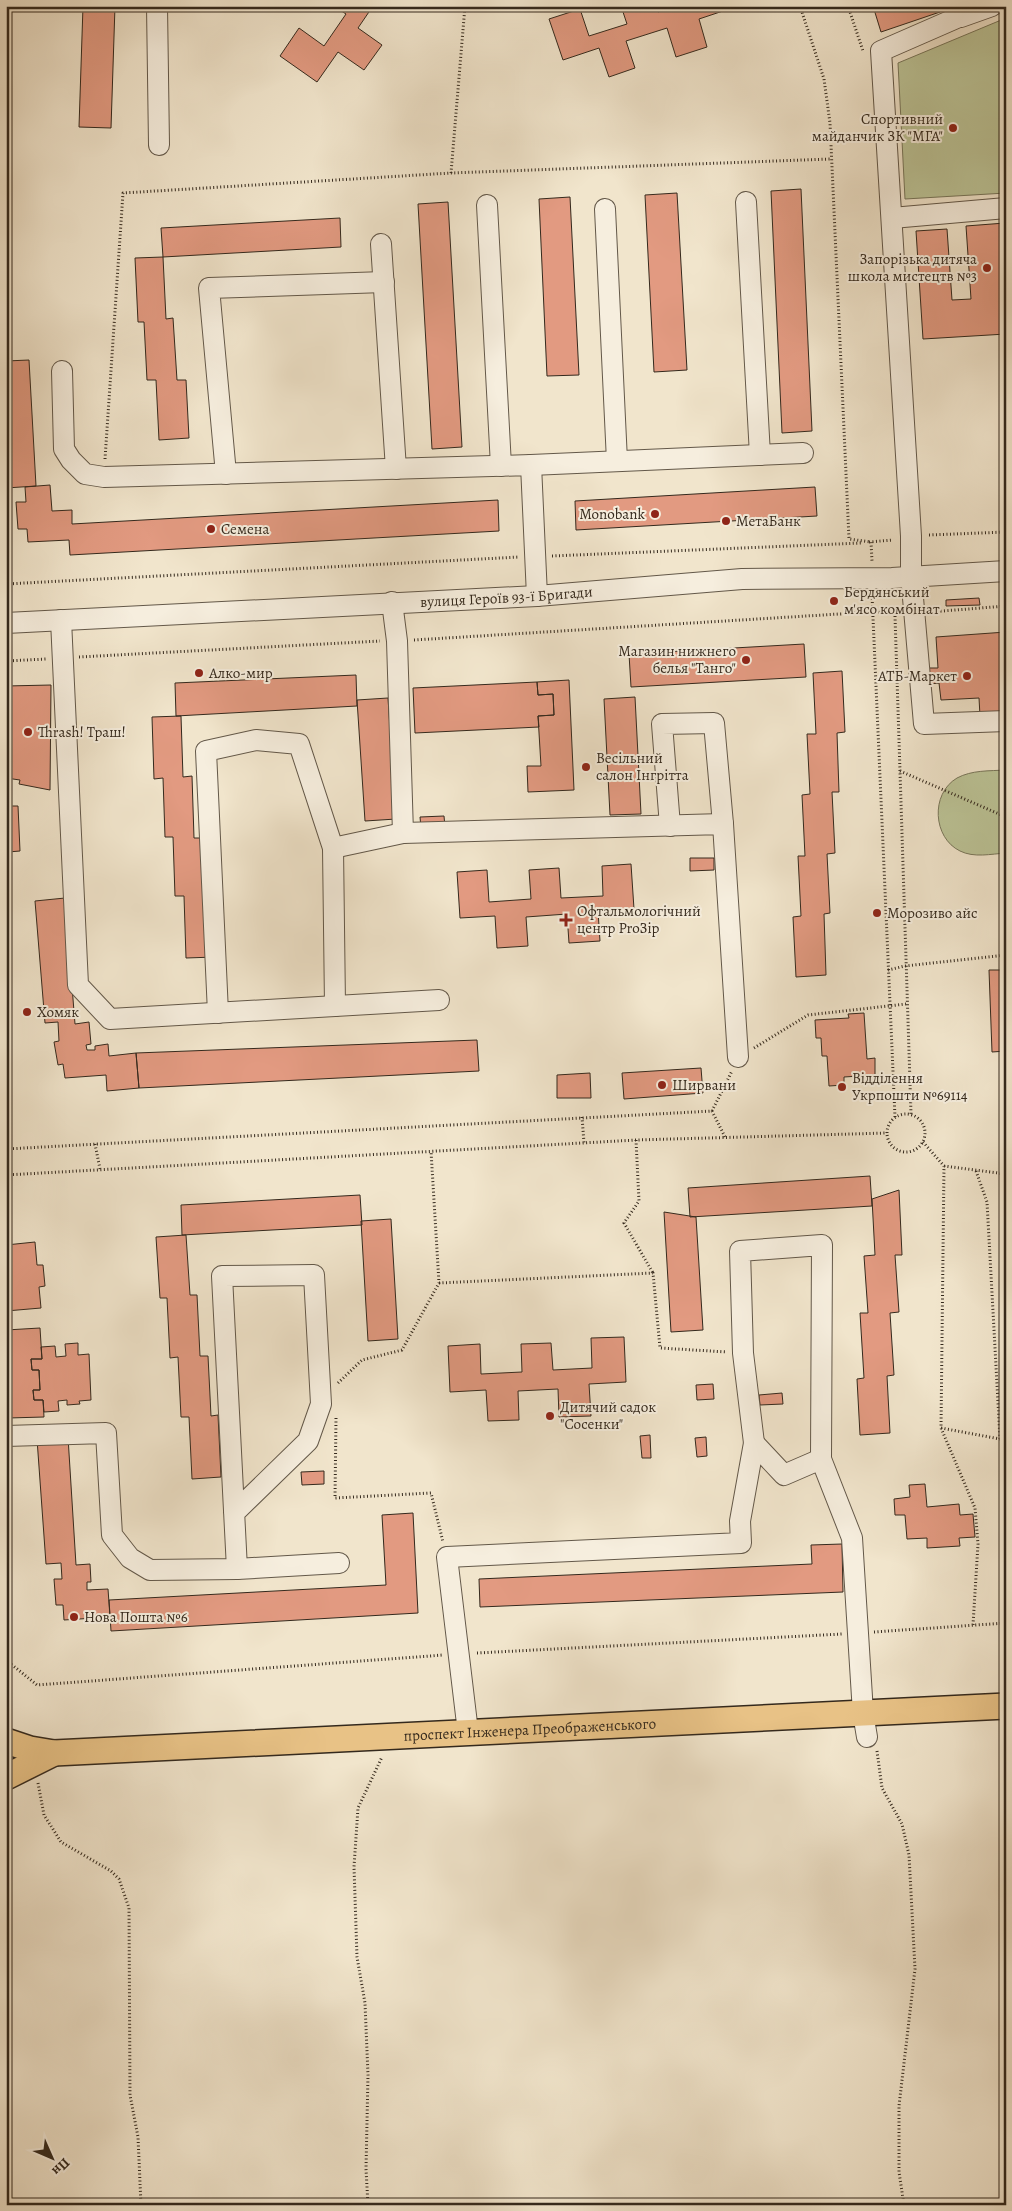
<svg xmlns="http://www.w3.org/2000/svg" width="1012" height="2211" viewBox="0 0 1012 2211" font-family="Alegreya,serif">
<rect width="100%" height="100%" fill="#f1e5cc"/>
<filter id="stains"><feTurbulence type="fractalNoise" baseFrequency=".004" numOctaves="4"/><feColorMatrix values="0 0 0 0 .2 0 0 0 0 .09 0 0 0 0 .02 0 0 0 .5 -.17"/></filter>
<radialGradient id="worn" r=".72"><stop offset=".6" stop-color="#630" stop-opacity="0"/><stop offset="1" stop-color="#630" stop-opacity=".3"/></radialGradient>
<!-- grass -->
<path fill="#bcc497" stroke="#78765a" d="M1006,18V193L905,199L898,63Z
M1006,770V853C991,854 974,858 960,851C933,838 930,794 957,778C972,770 989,771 1006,770Z"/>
<!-- building -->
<path fill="#e29a81" stroke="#34291d" d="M83,6H115L111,128L79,127Z
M334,6H373L358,28L382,45L364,70L338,52L317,82L280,56L299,28L324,46L346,14Z
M621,6H656L658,12L673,6L732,8L699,19L707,47L676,57L667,28L626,41L635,68L609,77L599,48L563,60L549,19L580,9L589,36L627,24Z
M873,6H938L940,12L881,32Z
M801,189L812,431L782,433L771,191Z
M677,193L687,370L654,372L645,195Z
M570,197L579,375L547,376L539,199Z
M448,202L462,447L432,449L418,204Z
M340,218L341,247L163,257L161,228Z
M1005,223L1006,334L923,339L916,231L947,229L952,300L971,299L966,226Z
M163,257L166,319L173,318L177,380H186L189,438L159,440L156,380H147L144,322H138L135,258Z
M29,360L36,486L6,488V361Z
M50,485L52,511L72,510V524L498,500L499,531L70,555L69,540L28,542L27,529H18L16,502H26L25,487Z
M815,487L817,516L576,530L575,501Z
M979,598L980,605L946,606V600Z
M1006,632V714L980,716L979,698L941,700L939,683L929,684L928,668H938L936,637Z
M804,644L806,677L631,687L629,654Z
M842,671L845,732L837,733L839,792H832L835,853L827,854L830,913L824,914L826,975L796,977L793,917L801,916L798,856H805L802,795L810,794L807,734H816L813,673Z
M356,675L357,706L176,716L175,683Z
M569,680L574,790L528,792L527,766H541L538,716L554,715L553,694L538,695L537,682Z
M537,682L538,695L553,694L554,715L538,716L539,727L415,733L413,688Z
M51,685L50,790L19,784L20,780L6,778V686Z
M635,697L641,814L610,815L604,699Z
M388,698L396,819L365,821L357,700Z
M181,716L183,777L192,776L194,838H203L215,957L186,958L184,896H175L173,837H165L163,778L154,779L152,717Z
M7,794V806H18L20,851L8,852L9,855L6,856Z
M444,816L445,827L421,828L420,817Z
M690,858H714V870L690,871Z
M631,864L634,909L598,911L600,941L569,943L567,914L526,917L528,946L497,948L495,916L460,918L457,872L487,870L489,902L531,899L529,870L559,868L561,898L603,896L602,866Z
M65,898L75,1024L89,1022L91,1044L86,1045L87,1050H95V1046L108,1044L109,1056L136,1053L139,1088L107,1091L106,1075L65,1078L63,1064L58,1065L54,1042L59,1041L58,1022L45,1023L35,901Z
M989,970H1006V1051L992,1052Z
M864,1013L867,1059L875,1058V1075L844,1077V1085L829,1086L827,1056H822L821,1038H816L815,1020L849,1018L848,1014Z
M477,1040L479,1071L139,1088L136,1053Z
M701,1068L703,1093L624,1099L622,1073Z
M590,1073L591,1098H557V1075Z
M870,1176L872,1206L690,1217L688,1188Z
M899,1190L902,1255H895L899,1312L890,1313L894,1375L887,1376L890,1433L860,1435L857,1379L864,1378L860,1313H868L864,1256L875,1255L872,1199Z
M360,1195L362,1225L182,1235L181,1205Z
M664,1212L696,1217L703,1330L671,1332Z
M391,1219L398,1339L368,1341L361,1221Z
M186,1235L190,1295H197L200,1356H208L211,1416L218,1415L221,1477L192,1479L189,1417H181L178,1357L170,1358L167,1298H160L156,1237Z
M35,1242L37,1265H43L45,1286L39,1287L41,1308L6,1311V1245Z
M40,1328L42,1359H31L32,1370H39L40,1390H33L34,1400H43L44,1417L8,1418L6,1330Z
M624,1337L626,1382L589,1384L591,1416L559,1417L558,1389L518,1391L519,1420L488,1421L486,1390L450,1392L448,1346L480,1344L481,1374L522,1372L521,1344L551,1343L553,1370L592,1368L591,1338Z
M78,1343V1355L89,1354L91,1400L79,1401L80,1404L67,1405V1400L58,1401L59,1411L44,1412L43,1400H34L33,1390H40L39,1370H32L31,1359H42L41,1347L55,1346L56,1357L66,1356L65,1344Z
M713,1384L714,1399L697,1400L696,1385Z
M782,1393L783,1404L760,1405L759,1395Z
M650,1435L651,1458H642L640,1436Z
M68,1437L76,1565L90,1564L91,1582H87V1590L108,1589L110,1617L64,1620L63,1605H56L54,1579H62L61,1563L46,1564L37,1439Z
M706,1437L707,1456L697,1457L695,1438Z
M324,1471V1484L302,1485L301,1472Z
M925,1484L927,1507L959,1504L960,1515L973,1514L975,1537L959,1538L960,1546L927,1548V1538L907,1539L905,1515H895L894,1499L910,1497L909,1485Z
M413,1513L418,1613L111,1631L109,1600L386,1585L382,1515Z
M842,1544L843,1592L480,1607L479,1579L812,1564L811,1545Z"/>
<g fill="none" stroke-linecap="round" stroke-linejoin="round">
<!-- minor casing -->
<g stroke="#635849" stroke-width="22">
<g id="minor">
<path d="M157,6L159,145"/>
<path d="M965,6L968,13L881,51L911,536V575L924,724L1006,721"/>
<path d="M961,17L992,6"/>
<path d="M746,202L760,455"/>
<path d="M487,205L501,466"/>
<path d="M605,209L617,461"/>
<path d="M892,218L1006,208"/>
<path d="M381,244L396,469"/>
<path d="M62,371L64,449L71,460L85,474L104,477L531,465L537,596"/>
<path d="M531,465L803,453"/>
<path d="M226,474L209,288L384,282"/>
<path d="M392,602L397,641L403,833"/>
<path d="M61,620L78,985L110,1019L439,1000"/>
<path id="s1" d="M6,623L537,596L742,579L892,578L1006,571"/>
<path d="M670,826L662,724L714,723L723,824"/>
<path d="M333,848L403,833L723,824L738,1057"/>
<path d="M218,1013L206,751L256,740L299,744L333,848L335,1006"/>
<path d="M6,1436L106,1433L112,1535L130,1558L150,1570L237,1569L339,1563"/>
<path d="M754,1443L743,1353L740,1251L822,1245L821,1459"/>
<path d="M234,1513L308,1441L321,1404L314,1275L222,1276L237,1569"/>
<path d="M468,1732L447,1557L741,1543L740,1521L754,1443L784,1475L821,1459L852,1538L863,1713L867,1737"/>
</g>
</g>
<!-- major casing -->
<g stroke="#34291d" stroke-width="28">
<g id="major">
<path id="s2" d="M6,1741L30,1749L54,1753L1006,1706"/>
<path d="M6,1777L54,1753"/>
</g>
</g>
<!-- path -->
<path stroke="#34291d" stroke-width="3" stroke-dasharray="1 2.5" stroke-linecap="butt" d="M800,6L824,79L830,123L849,539L871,542L872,561
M848,6L863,51
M451,173L465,6
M105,459L123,193L451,173L830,159
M929,535L1006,532
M869,542L893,540
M552,556L861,543
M6,584L519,557
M872,595L895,1117
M930,612L1006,606
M895,616L911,1114
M414,640L872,612L897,613
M79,657L380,641
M6,661L46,659
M900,771L1006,817
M888,970L905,966L1006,955
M754,1048L808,1015L906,1004
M712,1111L732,1071
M887 1133a19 19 0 1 1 38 0a19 19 0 1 1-38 0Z
M582,1117L584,1143
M636,1140L639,1201L624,1223L653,1273
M923,1142L944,1166L941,1428L975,1508L978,1544L973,1625
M95,1144L100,1169
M6,1149L712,1111L725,1137
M944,1166L1006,1174
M976,1171L987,1202L1000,1439
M6,1175L636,1140L887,1133
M439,1283L653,1273L660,1348L727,1352
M338,1383L362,1360L402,1350L439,1283L431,1151
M336,1418L335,1498L431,1493L443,1542
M941,1428L1000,1439L1006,1446
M874,1632L1006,1623
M477,1653L842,1634
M6,1660L37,1685L443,1655
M877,1751L882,1788L902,1824L909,1855L915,1969L899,2106V2172L904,2205
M38,1783L44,1815L61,1842L111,1871L119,1879L129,1908L130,2095L138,2137L141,2205
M368,2205L366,2169L368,2075L365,2003L357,1957L354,1867L358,1808L382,1757"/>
<!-- minor -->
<use href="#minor" stroke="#f6eede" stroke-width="20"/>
<!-- major -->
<use href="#major" stroke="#e8c286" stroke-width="25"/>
</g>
<!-- markers -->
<g fill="#8f2418" stroke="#f6eede" stroke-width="2">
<circle cx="953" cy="128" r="5"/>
<circle cx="987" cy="268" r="5"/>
<circle cx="655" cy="514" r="5"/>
<circle cx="726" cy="521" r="5"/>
<circle cx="211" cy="529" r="5"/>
<circle cx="834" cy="601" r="5"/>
<circle cx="746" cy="660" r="5"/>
<circle cx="199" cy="673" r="5"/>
<circle cx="967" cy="676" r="5"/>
<circle cx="28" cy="732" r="5"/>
<circle cx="586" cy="767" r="5"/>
<circle cx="877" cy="913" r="5"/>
<path d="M563.5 912.5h5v5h5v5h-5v5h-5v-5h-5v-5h5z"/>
<circle cx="27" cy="1012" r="5"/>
<circle cx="662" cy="1085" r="5"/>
<circle cx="842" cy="1087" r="5"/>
<circle cx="550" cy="1416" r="5"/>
<circle cx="74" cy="1617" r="5"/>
</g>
<g text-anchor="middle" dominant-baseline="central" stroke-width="4" stroke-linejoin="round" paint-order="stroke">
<!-- poi labels -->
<g font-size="15" fill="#34291d" stroke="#f6eede" text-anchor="start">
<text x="943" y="119" text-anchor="end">Спортивний<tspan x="943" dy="17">майданчик ЗК "МГА"</tspan></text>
<text x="977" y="259" text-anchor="end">Запорізька дитяча<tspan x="977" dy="17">школа мистецтв №3</tspan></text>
<text x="645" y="514" text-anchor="end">Monobank</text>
<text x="736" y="521">МетаБанк</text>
<text x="221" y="529">Семена</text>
<text x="844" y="592">Бердянський<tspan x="844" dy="17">м'ясо комбінат</tspan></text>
<text x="736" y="651" text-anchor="end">Магазин нижнего<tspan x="736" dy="17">белья "Танго"</tspan></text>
<text x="209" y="673">Алко-мир</text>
<text x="957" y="676" text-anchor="end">АТБ-Маркет</text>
<text x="38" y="732">Thrash! Траш!</text>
<text x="596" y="758">Весільний<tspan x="596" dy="17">салон Інгрітта</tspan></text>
<text x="577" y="911">Офтальмологічний<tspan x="577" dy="17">центр ProЗір</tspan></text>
<text x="887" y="913">Морозиво айс</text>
<text x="37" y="1012">Хомяк</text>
<text x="852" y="1078">Відділення<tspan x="852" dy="17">Укрпошти №69114</tspan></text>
<text x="672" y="1085">Ширвани</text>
<text x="560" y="1407">Дитячий садок<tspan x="560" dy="17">"Сосенки"</tspan></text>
<text x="84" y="1617">Нова Пошта №6</text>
</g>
<!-- street labels -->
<g font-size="15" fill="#34291d" stroke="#f6eede">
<text stroke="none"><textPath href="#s1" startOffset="501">вулиця Героїв 93-ї Бригади</textPath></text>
<text stroke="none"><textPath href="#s2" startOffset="526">проспект Інженера Преображенського</textPath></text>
</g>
</g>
<!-- margin -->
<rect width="1012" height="2211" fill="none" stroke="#f1e5cc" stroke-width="25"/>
<rect x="8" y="8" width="997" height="2196" fill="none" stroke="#34291d" stroke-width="2.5"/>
<rect x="12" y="12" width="987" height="2186" fill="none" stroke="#34291d"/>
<!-- north arrow -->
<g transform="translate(52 2158) rotate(135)" stroke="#f6eede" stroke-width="4" paint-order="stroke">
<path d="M0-4L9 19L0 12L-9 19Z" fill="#34291d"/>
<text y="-8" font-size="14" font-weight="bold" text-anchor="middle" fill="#34291d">Пн</text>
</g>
<rect width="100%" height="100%" filter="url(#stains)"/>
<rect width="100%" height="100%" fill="url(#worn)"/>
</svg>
